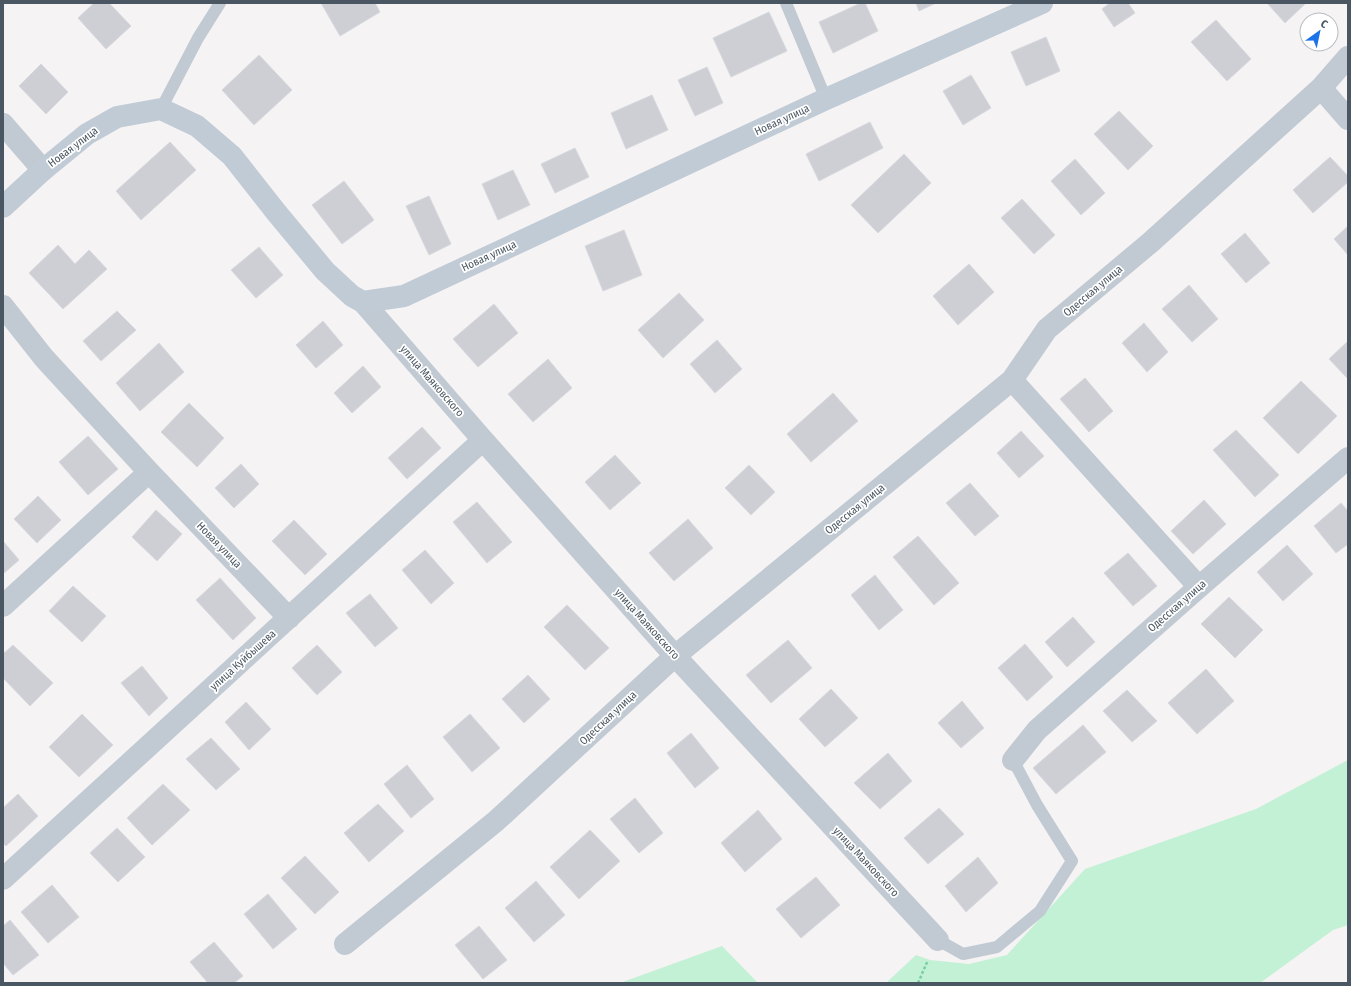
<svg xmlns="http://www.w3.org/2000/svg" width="1351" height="986" viewBox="0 0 1351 986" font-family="'Fira Sans Condensed',sans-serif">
<rect width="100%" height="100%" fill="#f5f3f3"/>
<!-- green -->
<path fill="#c3f1d5" d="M1348,760V925L1333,930L1260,983H886L916,955L930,960L969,964L1007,955L1085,869L1256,809Z
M722,946L758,983H620Z"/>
<!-- building -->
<path fill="#cdcfd5" stroke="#d7d9de" d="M94,3H109L131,26L106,49L78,18Z
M321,3H375L380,12L340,36Z
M861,3H865L878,31L833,53L819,22Z
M916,3H936L919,11Z
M1110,3H1128L1135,13L1114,27L1102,9Z
M1267,3H1306L1285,23Z
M769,12L787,51L731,77L713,38Z
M1216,20L1251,59L1227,81L1191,42Z
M1046,37L1060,71L1026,86L1011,52Z
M259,55L292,90L254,125L222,90Z
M41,64L68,92L46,114L19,86Z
M707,67L723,103L695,116L678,80Z
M971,75L991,108L963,125L943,91Z
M652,95L668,130L626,149L611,113Z
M1119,111L1153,146L1128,170L1094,134Z
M870,122L883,148L819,181L806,154Z
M170,142L196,170L141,220L116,191Z
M575,148L589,177L555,193L541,164Z
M904,154L931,183L878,233L851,205Z
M1330,157L1348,176V182L1313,213L1293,190Z
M1075,159L1105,193L1081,215L1051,181Z
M513,170L530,205L498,220L482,184Z
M344,181L374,220L342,244L312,205Z
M429,196L451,244L429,255L406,206Z
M1022,199L1055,235L1034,254L1001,218Z
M1348,226V255L1334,239Z
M624,230L642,275L603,291L585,246Z
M1245,233L1270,263L1246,283L1221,254Z
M58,245L75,264L89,250L107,269L63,309L29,273Z
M259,247L283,275L256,298L231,270Z
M969,264L994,292L958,325L933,296Z
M1189,285L1218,319L1192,342L1162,309Z
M679,293L704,320L663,358L638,330Z
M494,304L518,333L478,367L453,339Z
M117,311L136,330L101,361L83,341Z
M323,321L343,345L316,368L296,345Z
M1144,323L1168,352L1147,372L1122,343Z
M717,340L742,369L715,393L690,364Z
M1348,341V379L1329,359Z
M159,343L184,372L140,411L116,383Z
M548,359L572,388L533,422L508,394Z
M363,366L381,387L352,413L334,393Z
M1085,378L1113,411L1089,432L1060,399Z
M1301,381L1337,416L1298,454L1263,418Z
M833,393L858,421L811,462L787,434Z
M189,403L224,438L197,467L161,432Z
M422,427L441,448L407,479L388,458Z
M1236,430L1279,475L1255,497L1213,450Z
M1021,431L1044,456L1019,478L997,453Z
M88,436L118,469L88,495L59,462Z
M615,455L641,483L610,510L585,482Z
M241,464L259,484L234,508L215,488Z
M749,465L775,492L751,515L725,488Z
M970,483L999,516L975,536L946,503Z
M38,496L61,520L37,543L14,519Z
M1204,500L1226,524L1193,554L1171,531Z
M477,502L512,542L487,563L453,522Z
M1341,503L1348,511V544L1336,553L1314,526Z
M156,510L182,534L157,561L132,537Z
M688,519L713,548L674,581L649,553Z
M294,520L327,554L305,575L272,541Z
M918,536L959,583L934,605L893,557Z
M3,541L19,560L3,574Z
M1287,545L1313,574L1283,601L1257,572Z
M425,550L454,583L431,604L402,570Z
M1128,553L1157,586L1133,606L1104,573Z
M875,575L903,610L879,630L851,595Z
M220,578L256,618L233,640L196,600Z
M73,586L106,616L82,642L49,611Z
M370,594L398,628L375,647L346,613Z
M1229,597L1263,630L1235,658L1201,624Z
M567,605L609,648L585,670L544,627Z
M1073,617L1095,642L1067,667L1045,642Z
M788,640L812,668L771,703L746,675Z
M1025,644L1053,677L1027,701L998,668Z
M13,645L53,683L30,706L3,678V654Z
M317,645L342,672L317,695L292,668Z
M142,666L168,698L149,716L121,683Z
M1206,669L1234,701L1197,734L1168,703Z
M528,675L550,699L524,723L502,699Z
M831,689L858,718L825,747L799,719Z
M1127,690L1157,721L1132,742L1103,711Z
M962,701L984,728L961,748L938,723Z
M246,702L271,729L249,750L225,722Z
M82,714L113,745L79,777L49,747Z
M470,714L500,748L472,772L443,737Z
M1083,725L1106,752L1056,794L1033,768Z
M691,733L719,768L695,788L667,753Z
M211,738L240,769L216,790L186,759Z
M888,753L912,781L880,809L854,783Z
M407,765L434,799L411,818L384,784Z
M163,784L190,810L152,845L127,818Z
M18,794L38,816L6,846L3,843V808Z
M635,798L663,833L639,853L610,819Z
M378,804L404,831L369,862L344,833Z
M939,808L964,834L928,864L904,838Z
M758,810L782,839L745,872L721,843Z
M117,828L145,857L118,882L90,853Z
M590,830L620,861L579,899L550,867Z
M305,856L339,892L315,914L281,878Z
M978,857L998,883L966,912L945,886Z
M816,877L840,905L801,938L776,909Z
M536,881L565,915L534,942L505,908Z
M52,885L79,917L48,943L21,912Z
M268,894L297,929L273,949L244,914Z
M10,920L39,955L13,975L3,963V926Z
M479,926L507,960L483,979L455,945Z
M214,942L243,976L234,983H208L190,962Z"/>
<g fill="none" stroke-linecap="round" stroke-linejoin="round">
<!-- path -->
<path stroke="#7ad0a6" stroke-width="2.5" stroke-dasharray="3 2" stroke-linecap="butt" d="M918,983L928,960"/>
<!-- lane -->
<path stroke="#c1cad2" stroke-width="12" d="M786,3L826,99
M161,109L198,38L220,3
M938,940L963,954L997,947L1040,911L1072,861L1037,805L1013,760"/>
<!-- street -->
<path stroke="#c1cad2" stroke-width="22" d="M1321,88L1348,119
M3,124L43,170
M363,302L483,440L675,656L938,940
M3,306L44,358L149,472L289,618
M1012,380L1199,587
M3,606L149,472
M1013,760L1037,730L1199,587L1348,458
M3,879L483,440
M345,944L496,821L675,656L1012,380L1047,329L1151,242L1321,88L1348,57"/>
<!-- secondary -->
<path stroke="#c1cbd6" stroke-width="22" d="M3,207L43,170L87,134L117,117L161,109L197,126L232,156L276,212L325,271L352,296L363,302L404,296L826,99L1042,3"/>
</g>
<g text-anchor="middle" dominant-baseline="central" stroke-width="3.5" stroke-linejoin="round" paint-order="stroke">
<!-- street labels -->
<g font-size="11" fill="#4a5661" stroke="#fff">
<text transform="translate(782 120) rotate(-25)">Новая улица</text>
<text transform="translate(73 147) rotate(-37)">Новая улица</text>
<text transform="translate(489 256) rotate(-25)">Новая улица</text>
<text transform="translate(1093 291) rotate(-40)">Одесская улица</text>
<text transform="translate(432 381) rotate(49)">улица Маяковского</text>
<text transform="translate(855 509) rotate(-39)">Одесская улица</text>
<text transform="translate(219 545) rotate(46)">Новая улица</text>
<text transform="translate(1177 606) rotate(-41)">Одесская улица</text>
<text transform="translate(647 624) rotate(48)">улица Маяковского</text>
<text transform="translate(243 660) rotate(-42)">улица Куйбышева</text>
<text transform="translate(608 718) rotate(-43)">Одесская улица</text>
<text transform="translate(866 862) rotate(47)">улица Маяковского</text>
</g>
</g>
<!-- border -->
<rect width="1351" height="986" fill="none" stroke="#4a5661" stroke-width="8"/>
<!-- north arrow -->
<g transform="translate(1319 32) rotate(33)"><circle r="19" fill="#ffffff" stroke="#b7bbc0"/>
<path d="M0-3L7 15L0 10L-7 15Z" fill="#1a73e8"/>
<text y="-6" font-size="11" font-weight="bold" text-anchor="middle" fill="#4a5661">С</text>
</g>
</svg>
